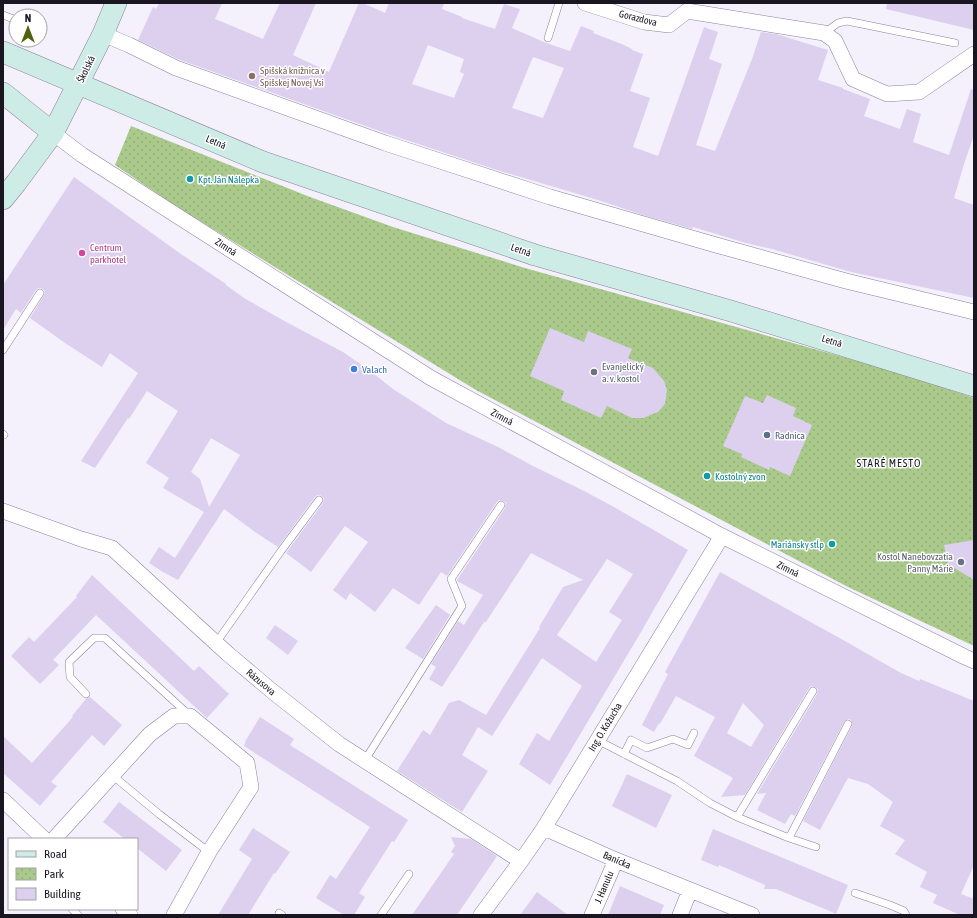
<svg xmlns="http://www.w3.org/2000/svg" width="977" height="918" viewBox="0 0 977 918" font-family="'Asap Condensed',sans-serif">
<defs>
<pattern id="park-dots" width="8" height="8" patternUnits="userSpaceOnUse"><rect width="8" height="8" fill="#aaca8c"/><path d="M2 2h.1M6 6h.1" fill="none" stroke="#92ad78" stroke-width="1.8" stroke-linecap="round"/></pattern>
</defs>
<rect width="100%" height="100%" fill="#f4f0fc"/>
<!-- park -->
<path fill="url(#park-dots)" d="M131,126L310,197L393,227L525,268L708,319L903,374L974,398V646L848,587L476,390L177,207L115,165Z"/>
<!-- building -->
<path fill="#dcd0ee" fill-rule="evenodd" d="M159,3H222L215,19L263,39L280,3H316L293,55L329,72L359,3H363L385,13L389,3H444L442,9L462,17V18L495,29L504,4L520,9L512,28L546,43L570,51L581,26L594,31L593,33L624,45L632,49V50L643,54L630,91L650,98L633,147L658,156L704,27L718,32L709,59L722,64L696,145L715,151L752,59L761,32L776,34L828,50L818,80L843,88V89L870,99L864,116L900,129L907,109L921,114L913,142L949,155L971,89L974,90V135L964,164L954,198L974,205V298L851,272L772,249L746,243L693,227L692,229L643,215L598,200L500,171L388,134L180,60L138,40L153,7L156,9ZM428,45L464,59L460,72L464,74L454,98L412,84ZM533,57L564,68L543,118L512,108Z
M887,3H974V30L886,9Z
M74,177L178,252L226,284V285L244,298L288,323L343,352L369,370L393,389L446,423L498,447L533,466L584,491L614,507L688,550L641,632L550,785L519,764L537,733L549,741L582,686L542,658L492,736L478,727L462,755L488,771L462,812L397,771L423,730L430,735L449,703L459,700L486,715L540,628L539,627L563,587L583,580L531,553L486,622H484L442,687L429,679L436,667L431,664L458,621L464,625L483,595L457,581V580L505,508L506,503L503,501L499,500L497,502L447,576L441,572L419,605L393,588L375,612L350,593L346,600L333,590L368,542L345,526L311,572L286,553L323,503L324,498L320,495H317L315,497L278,547L255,532L224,509L178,580L163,572L149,563L159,547L175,558L204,512L163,488L169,478L146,463L178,411L147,391L129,419L128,418L95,468L81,461L138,373L110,353L102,367L65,343L30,318L44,295L45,291L41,288H38L36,290L21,313L16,309L3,330V285ZM211,438L240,455L209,507L200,479L191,472ZM607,559L633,574L609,612L622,620L596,662L557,635Z
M550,328L584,342L588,331L632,349L628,358L653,368L664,381L667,390L665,404L658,412L643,418H632L607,406L601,418L561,400L564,391L530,376Z
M767,395L796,408L793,416L812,425L790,476L770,467L769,470L741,457L742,454L723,446L745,396L763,403Z
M974,540V580L948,564L944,545Z
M720,572L845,641L864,652L901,673L919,681L920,679L974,701V865L961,894L974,899V915H960L933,903L937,895L920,887L927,872L895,854L905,840L880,826L893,802L868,784L848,778L820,830L803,821L852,726V722L850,719L846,720L844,722L795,816L791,814L785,824L757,810L766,793L757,794L817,694L818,689L815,687L811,686L809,688L745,795L721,797L733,778L694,756L715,717L676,696L660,724L659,723L654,732L642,725L668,674L665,672ZM743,703L764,725L751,747L727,733Z
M92,575L194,671L199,666L229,694L207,718L96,615L53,660L59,665L40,684L11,656L29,637L34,642L77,597L76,596Z
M436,605L450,615L423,659L405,648Z
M275,625L298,641L288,655L266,638Z
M90,697L122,725L104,746L92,735L51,782L57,786L40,806L3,773V736L32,763L73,717L72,716L86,699Z
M260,717L294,739L290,745L408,820L394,842L392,841L359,893L365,897L354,915H344L316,898L330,875L336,879L370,827L244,746L246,740Z
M627,774L672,795L656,828L612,806Z
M119,802L182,850L166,871L137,848V839H125L103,822Z
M253,828L290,852L275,874L274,873L248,915H218L252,859L239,850Z
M713,829L848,885L836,914L825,909L776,889H764L765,885L719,865L718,867L701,860Z
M451,837L471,839L497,856L457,915H412L454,854L451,852L455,846Z
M620,886L664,905L660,915H608Z
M537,892L568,915H520Z"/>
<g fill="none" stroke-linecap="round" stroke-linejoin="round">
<!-- lane casing -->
<g stroke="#8c829e" stroke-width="8">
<path id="lane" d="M3,15L16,20
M40,31L42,32
M824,33L838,23L847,21L955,43
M548,38L559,3
M3,350L40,293
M3,434L4,435
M216,643L281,551L319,500
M86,694L70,677L69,662L94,638H105L188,714
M597,740L677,781L710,803L737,817L789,838L816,847
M624,754L631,740L647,748L673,739L688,745L694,733
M365,760L462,606L451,579L501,505
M112,775L159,814L209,852
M737,817L813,691
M789,838L848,724
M855,893L890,905L904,911L906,915
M72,909L78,915
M279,913L282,915
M381,915L409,874"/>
</g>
<!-- street casing -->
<g stroke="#8c829e" stroke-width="16">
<path id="street" d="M585,3L644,22L669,25L687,11
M687,11L824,33L835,41L853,79L887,94L919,92L974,54
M103,34L129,45L176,68L385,143L550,197L716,245L846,281L974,312
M53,133L82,155L431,378L722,536L965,657L974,661
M3,511L81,539L112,548L228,654L272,691L339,744L521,861
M3,800L44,839
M544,828L616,860L752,915
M54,839L150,734L174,716H190L247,763L251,787L209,852L174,915
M123,909L130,915
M481,915L521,861L544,828L722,536
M592,915L616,860
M680,915L690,890"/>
</g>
<!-- secondary casing -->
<g stroke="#8c829e" stroke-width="22">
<path id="secondary" d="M3,52L263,162L535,255L731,311L974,386
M3,93L53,133
M3,199L16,183L53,133L103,34L116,3"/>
</g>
<!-- lane -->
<use href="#lane" stroke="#fff" stroke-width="7"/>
<!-- street -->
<use href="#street" stroke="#fff" stroke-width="15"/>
<!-- secondary -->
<use href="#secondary" stroke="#ccece5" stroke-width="21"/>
</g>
<!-- markers -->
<circle fill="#8d6e63" stroke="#fff" stroke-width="1.5" cx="252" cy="76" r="4"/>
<g fill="#0f9aa8" stroke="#fff" stroke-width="1.5">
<circle cx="190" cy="179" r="4"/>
<circle cx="707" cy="476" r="4"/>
<circle cx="832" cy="544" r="4"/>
</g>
<circle fill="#d1479c" stroke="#fff" stroke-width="1.5" cx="82" cy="253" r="4"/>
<circle fill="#3f7fe0" stroke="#fff" stroke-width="1.5" cx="354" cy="369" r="4"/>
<g fill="#6b7280" stroke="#fff" stroke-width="1.5">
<circle cx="594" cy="372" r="4"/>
<circle cx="961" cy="562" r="4"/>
</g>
<circle fill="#5c6f8a" stroke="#fff" stroke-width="1.5" cx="767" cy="435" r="4"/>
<g text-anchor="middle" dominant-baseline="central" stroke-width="3" stroke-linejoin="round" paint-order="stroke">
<!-- street labels -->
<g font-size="10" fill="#1a1621" stroke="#fff">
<text transform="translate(638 18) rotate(14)">Gorazdova</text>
<text transform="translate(86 69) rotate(-64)">Školská</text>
<text transform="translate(216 142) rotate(23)">Letná</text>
<text transform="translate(226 247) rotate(33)">Zimná</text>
<text transform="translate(521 250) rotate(19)">Letná</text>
<text transform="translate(832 341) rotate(17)">Letná</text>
<text transform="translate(502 417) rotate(28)">Zimná</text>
<text transform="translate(788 569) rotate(26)">Zimná</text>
<text transform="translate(261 682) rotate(40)">Rázusova</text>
<text transform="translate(605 727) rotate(-59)">Ing. O. Kožucha</text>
<text transform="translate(617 860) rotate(23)">Banícka</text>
<text transform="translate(604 887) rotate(-67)">J. Hanulu</text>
</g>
<!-- education labels -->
<g font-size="10" fill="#785e54" stroke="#fff" text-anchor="start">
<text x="260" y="70">Spišská knižnica v<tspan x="260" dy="12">Spišskej Novej Vsi</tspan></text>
</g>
<!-- culture labels -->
<g font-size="10" fill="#0d838f" stroke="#fff" text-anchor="start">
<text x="198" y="179">Kpt. Ján Nálepka</text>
<text x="715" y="476">Kostolný zvon</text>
<text x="824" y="544" text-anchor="end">Mariánsky stĺp</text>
</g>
<!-- hotel labels -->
<g font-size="10" fill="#b23c85" stroke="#fff" text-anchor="start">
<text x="90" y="247">Centrum<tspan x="90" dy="12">parkhotel</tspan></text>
</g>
<!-- worship labels -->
<g font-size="10" fill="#5b616d" stroke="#fff" text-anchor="start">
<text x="602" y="366">Evanjelický<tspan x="602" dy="12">a. v. kostol</tspan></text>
<text x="953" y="556" text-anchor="end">Kostol Nanebovzatia<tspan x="953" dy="12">Panny Márie</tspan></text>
</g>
<!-- shop labels -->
<g font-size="10" fill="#366cbe" stroke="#fff" text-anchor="start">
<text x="362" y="369">Valach</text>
</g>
<!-- service labels -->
<g font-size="10" fill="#4e5e75" stroke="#fff" text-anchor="start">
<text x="775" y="435">Radnica</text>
</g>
<!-- neighbourhood labels -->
<g font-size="11" letter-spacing="1" fill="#1a1621" stroke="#fff">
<text x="889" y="463">STARÉ MESTO</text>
</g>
</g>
<!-- border -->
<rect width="977" height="918" fill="none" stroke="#1a1621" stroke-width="8"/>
<!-- legend -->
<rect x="8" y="838" width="130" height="72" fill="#ffffff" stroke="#a3a2a6"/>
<rect x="16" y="851" width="20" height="6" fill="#ccece5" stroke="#a3a2a6"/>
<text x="44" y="858" font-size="12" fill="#1a1621">Road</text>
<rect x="16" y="868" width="20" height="12" fill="url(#park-dots)" stroke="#a3a2a6"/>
<text x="44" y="878" font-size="12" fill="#1a1621">Park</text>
<rect x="16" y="888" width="20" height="12" fill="#dcd0ee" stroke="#a3a2a6"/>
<text x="44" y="898" font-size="12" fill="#1a1621">Building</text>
<!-- north arrow -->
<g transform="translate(28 28)"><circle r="19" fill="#ffffff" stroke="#a3a2a6"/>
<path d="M0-3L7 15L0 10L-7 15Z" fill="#50630b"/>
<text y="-6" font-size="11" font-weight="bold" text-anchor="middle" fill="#1a1621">N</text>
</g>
</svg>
